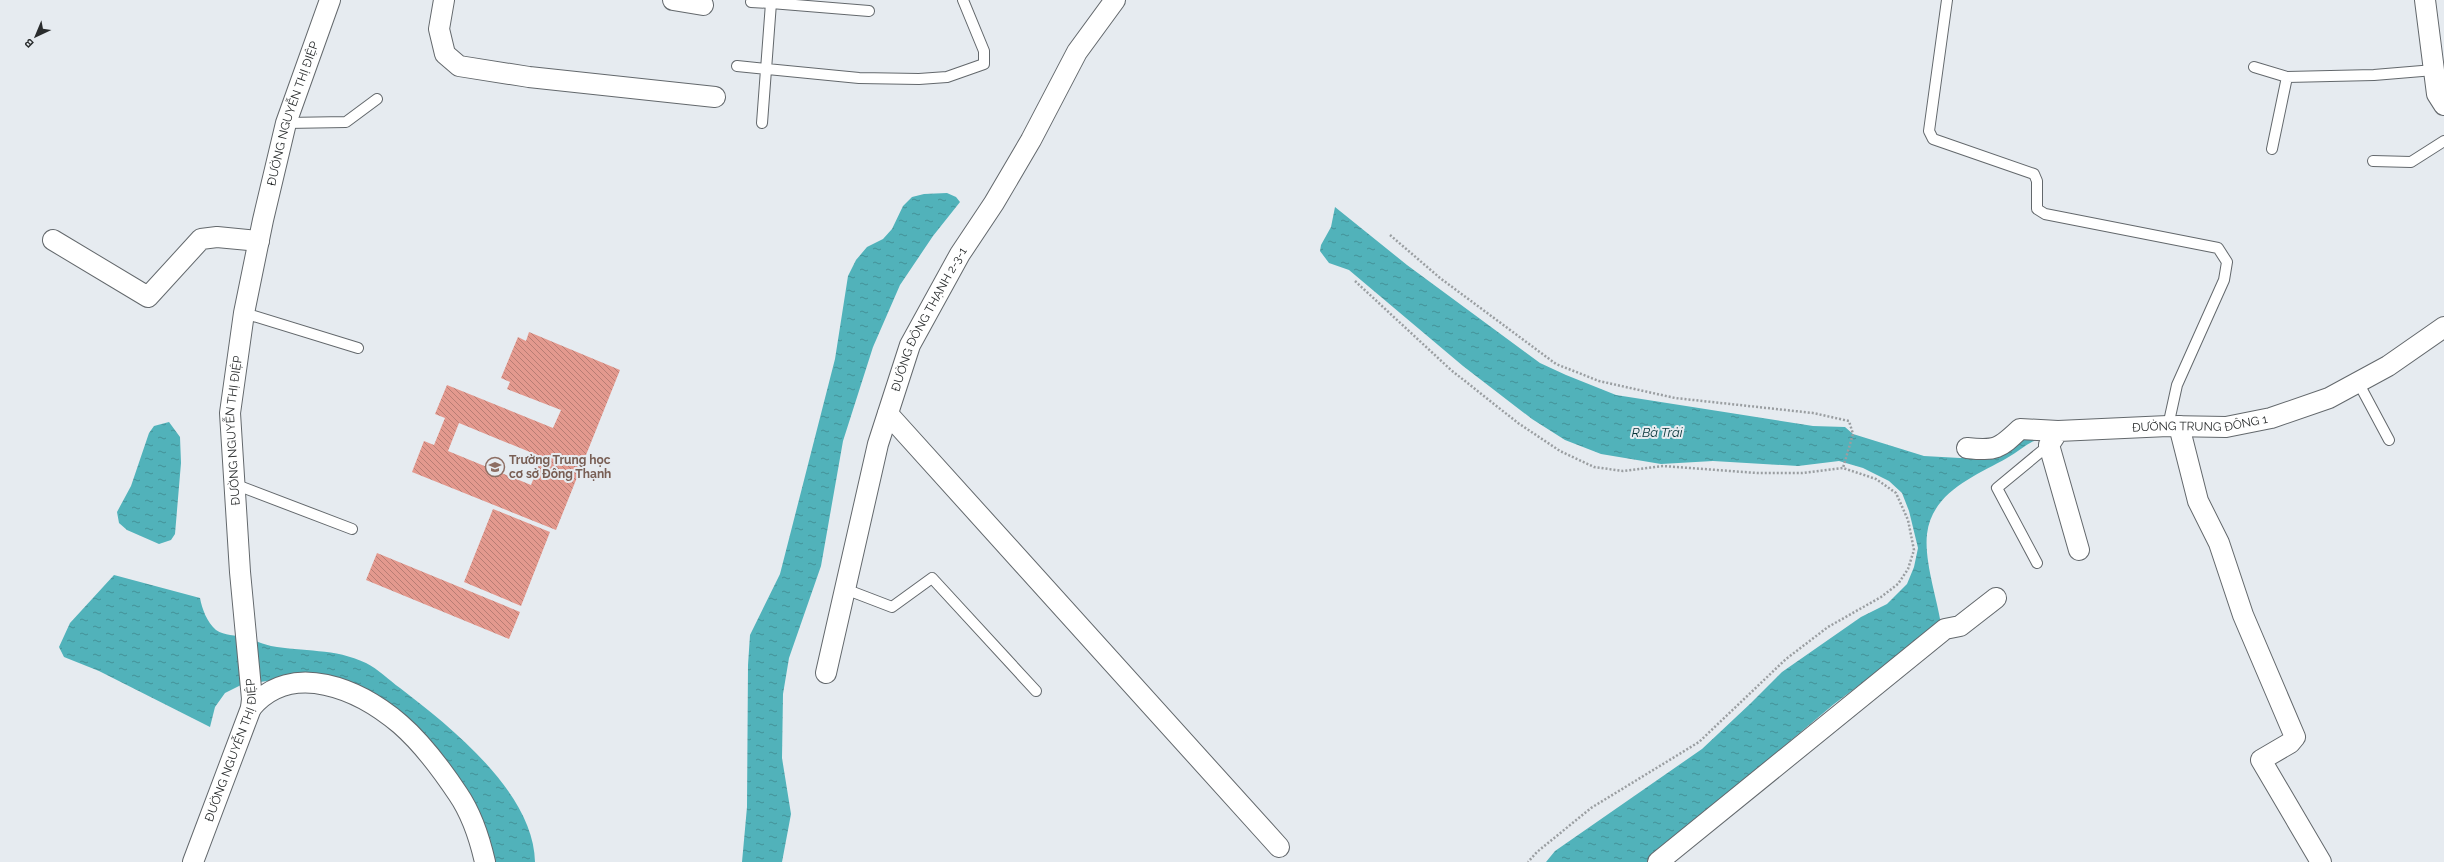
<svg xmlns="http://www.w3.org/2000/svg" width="2444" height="862" viewBox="0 0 2444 862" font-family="Raleway,sans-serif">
<defs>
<pattern id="water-ripples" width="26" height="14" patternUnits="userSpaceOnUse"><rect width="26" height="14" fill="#51b2ba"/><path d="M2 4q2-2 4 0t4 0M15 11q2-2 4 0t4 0" fill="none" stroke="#439198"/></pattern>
<pattern id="building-back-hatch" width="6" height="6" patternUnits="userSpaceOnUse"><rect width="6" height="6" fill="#e3998e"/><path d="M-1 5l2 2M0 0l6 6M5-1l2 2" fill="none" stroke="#b87d74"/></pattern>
</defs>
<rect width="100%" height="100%" fill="#e6ebf0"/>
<!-- water -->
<path fill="url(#water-ripples)" d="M947,193L956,197L960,202L933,236L900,285L873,347L843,441L821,566L789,658L783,694L782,758L791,814L782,862H742L747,807L748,665L750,635L780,574L835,359L848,276L856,260L867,247L883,239L892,229L903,206L912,197L924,194Z
M1335,207L1407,265L1540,363L1566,375L1616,395L1813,426L1845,427L1853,434L1924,456L1960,458L1997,451L2022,432L2038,439C2026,444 2018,452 2007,458C1975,476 1932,492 1927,534C1924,561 1937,598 1941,624L1834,704L1647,862H1546L1555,851L1702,749L1751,703L1782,672L1861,617L1887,604L1907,584L1914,567L1918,548L1909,511L1902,493L1889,481L1863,468L1839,461L1798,466L1713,461L1661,464L1601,454L1565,440L1532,419L1463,366L1349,270L1329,263L1320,251L1321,245L1331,227Z
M169,422L180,437L181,463L175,534L171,540L159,544L127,530L119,523L117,512L131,486L149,433L154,426Z
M114,575L200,598C202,609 207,622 216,630C225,636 235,635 245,637C254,640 262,644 271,646C303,652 335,648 366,663C378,669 389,680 400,688C451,727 534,793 535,862H494L384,704L275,680L243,684L225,693L215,707L210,727L99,671L64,657L59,647L70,623Z"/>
<!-- building -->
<path fill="url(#building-back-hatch)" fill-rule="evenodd" d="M529,332L620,370L556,530L412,472L424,441L434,445L445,418L435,414L447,385L553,428L561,410L507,389L510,382L501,378L518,337L526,341ZM459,423L542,457L531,485L448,451Z
M493,509L550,532L521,606L464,582Z
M377,553L520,612L509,639L366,580Z"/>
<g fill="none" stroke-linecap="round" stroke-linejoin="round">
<!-- service casing -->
<g stroke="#63686c" stroke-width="12">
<path id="service" d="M1947,0L1929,131L1933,139L2034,174L2037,181V209L2045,214L2218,248L2227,262L2224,280L2177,385L2168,426
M751,2L771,3L762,123
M771,3L869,11
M737,66L859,78L919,79L947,77L984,64V51L963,0
M2254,67L2287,77L2374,75L2434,70
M286,123L346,122L377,99
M2272,149L2287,77
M2373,161L2411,162L2444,141
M244,313L358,348
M2358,382L2389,440
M234,484L352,529
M2037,563L1997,488L2049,445
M845,589L892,607L932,578L1036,691"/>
</g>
<!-- minor casing -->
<g stroke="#63686c" stroke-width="22">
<g id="minor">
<path d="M444,0L439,29L445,54L459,66L529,77L715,97"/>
<path d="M673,0L703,5"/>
<path d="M2425,0L2437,94L2444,105"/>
<path d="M53,240L148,297L201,239L217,237L259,241"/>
<path d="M888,414L1279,847"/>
<path d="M2179,426L2198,501L2219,543L2243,615L2295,737L2290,743L2261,760L2321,862"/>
<path d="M1967,448C1996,451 1999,449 2020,429L2058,431"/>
<path id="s1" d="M2079,550L2049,445L2058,431L2168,426L2226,427L2271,418L2329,398L2388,366L2444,327"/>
<path id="s2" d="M826,673L878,444L910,345L960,254L994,203L1031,140L1077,52L1115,0"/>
<path d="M251,708C292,659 360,690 400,724C422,743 442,770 458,794C471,813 480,840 485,862"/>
<path id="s3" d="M193,862L251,708L252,699L240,572L230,413L244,313L263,220L286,123L330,0"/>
<path d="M1658,862L1929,642L1945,629L1960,626L1996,598"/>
</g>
</g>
<!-- path -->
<path stroke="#9a9ea1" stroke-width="2.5" stroke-dasharray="2 2" stroke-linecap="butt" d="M1390,235L1440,278L1556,364L1599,381L1675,398L1813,413L1849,421L1853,434L1843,468
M1355,281L1451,370L1518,423L1560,451L1594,467L1623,471L1663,466L1757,473H1802L1843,468L1876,479L1896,493L1908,520L1914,550L1908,569L1898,584L1881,597L1828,627L1786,659L1699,742L1591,808L1537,852L1528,862"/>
<!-- service -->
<use href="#service" stroke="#fff" stroke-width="10"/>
<!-- minor -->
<use href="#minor" stroke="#fff" stroke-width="20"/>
</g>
<!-- icons -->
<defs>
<g id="school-ring" transform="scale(1)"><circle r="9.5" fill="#e6ebf0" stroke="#8d6e63" stroke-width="1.5"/><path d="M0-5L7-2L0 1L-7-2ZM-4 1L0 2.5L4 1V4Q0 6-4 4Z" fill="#8d6e63"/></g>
</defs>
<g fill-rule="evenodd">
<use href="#school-ring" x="495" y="467"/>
</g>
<g text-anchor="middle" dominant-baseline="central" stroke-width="4" stroke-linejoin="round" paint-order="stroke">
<!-- street labels -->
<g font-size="12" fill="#292c2d" stroke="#e6ebf0">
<text stroke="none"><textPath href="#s3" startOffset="767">ĐƯỜNG NGUYỄN THỊ ĐIỆP</textPath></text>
<text stroke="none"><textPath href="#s2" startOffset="370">ĐƯỜNG ĐÔNG THẠNH 2-3-1</textPath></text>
<text stroke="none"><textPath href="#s1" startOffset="268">ĐƯỜNG TRUNG ĐÔNG 1</textPath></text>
<text stroke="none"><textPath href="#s3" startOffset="443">ĐƯỜNG NGUYỄN THỊ ĐIỆP</textPath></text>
<text stroke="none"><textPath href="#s3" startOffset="119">ĐƯỜNG NGUYỄN THỊ ĐIỆP</textPath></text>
</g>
<!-- education labels -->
<g font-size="12" font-weight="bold" fill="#785e54" stroke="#e6ebf0" text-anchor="start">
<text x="509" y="460">Trường Trung học<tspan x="509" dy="14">cơ sở Đông Thạnh</tspan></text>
</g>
<!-- water labels -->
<g font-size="13" font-style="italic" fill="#043438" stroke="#e6ebf0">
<text x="1657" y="432">R.Bà Trải</text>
</g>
</g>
<!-- north arrow -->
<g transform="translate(36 36) rotate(224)" stroke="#e6ebf0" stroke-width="3" paint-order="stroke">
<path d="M0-3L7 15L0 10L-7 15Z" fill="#292c2d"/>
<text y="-6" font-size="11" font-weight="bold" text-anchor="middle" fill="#292c2d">B</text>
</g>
</svg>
